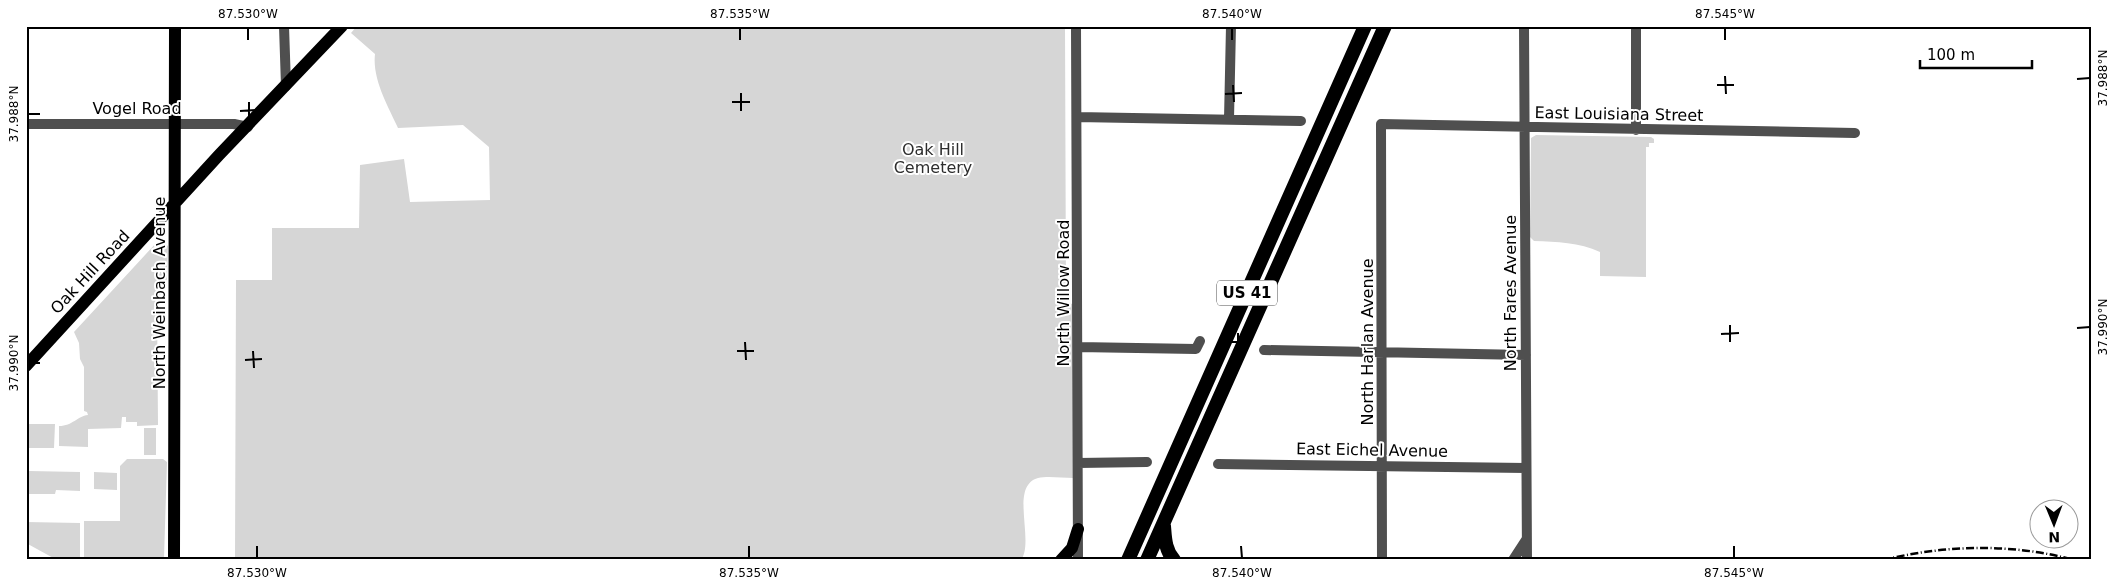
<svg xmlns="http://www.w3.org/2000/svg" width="2117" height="586" viewBox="0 0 2117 586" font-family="'DejaVu Sans',sans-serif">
<rect width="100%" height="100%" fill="#fff"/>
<!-- green -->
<path fill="#d6d6d6" d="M357,26H1065L1066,303L1073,304V478C1062,478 1048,476 1038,478C1009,486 1035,541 1021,560H235L236,280H272V228H359L360,165L404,159L410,202L490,200L489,147L463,125L398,128C388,106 372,79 375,54L351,33Z
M1536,135L1651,137L1654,139V143H1649V147H1646V277L1600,276V252C1579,242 1557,242 1534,241L1530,237L1531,138Z
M157,242H163L168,246L167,279L157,304L158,425L137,426V422H126V417H122L121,428L88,429V447L59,446V426C73,426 77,416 88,415L87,412L84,411V367L80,359L79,343L74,332Z
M26,424H55L54,448H26Z
M144,428H156V455H144Z
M127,459H163L167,462L164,558L163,560H84V521H120V466Z
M29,471L80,472V491L56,490L55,494H26V473H29Z
M94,472L117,473V490L94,489Z
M26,522L80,523V560H57L26,543Z"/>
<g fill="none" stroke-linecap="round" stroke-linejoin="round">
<!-- minor -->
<path stroke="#4f4f4f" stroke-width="10" d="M284,26L286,86
M1076,26L1078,560
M1524,26L1527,560
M1077,117L1301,121
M1229,119L1231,26
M26,124H234L248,127
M1636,130V26
M1078,347L1196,349L1200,341
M1264,350L1526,355
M1078,463L1147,462
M1218,464L1526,468
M1382,560L1381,124L1855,133
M1513,560L1526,540"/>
<!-- major -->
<path stroke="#000" stroke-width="12" d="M26,366L219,155L342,26
M174,560L175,26
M1061,560L1072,548L1078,529"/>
<!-- highway -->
<path stroke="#000" stroke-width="14" d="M1164,526C1165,538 1165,550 1174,560
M1128,560L1365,26
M1147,560L1385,26"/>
<!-- rail -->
<path stroke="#000" stroke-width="2.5" stroke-dasharray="8 2.5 1 2.5" stroke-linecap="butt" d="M1883,560C1945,545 2012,543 2074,560"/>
</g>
<!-- ticks -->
<path fill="none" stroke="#000" stroke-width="2" d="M248,28V40M740,28V40M1232,28V40M1725,28V40M1725,76L1726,94M2077,79L2090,78M1233,85L1234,102M1717,85H1734M741,93V111M1225,94L1242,93M249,102V119M732,102H750M240,111L258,110M28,114H40M1730,325V342M2077,328L2090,327M1238,333V351M1721,334L1739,333M745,342L746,360M1229,342H1246M253,351L254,368M737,351H754M245,360L262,359M28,363H40M257,546V558M749,546V558M1241,546L1242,558M1734,546V558"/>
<g text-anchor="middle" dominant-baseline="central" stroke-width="4" stroke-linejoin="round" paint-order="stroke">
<!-- shield labels -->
<rect fill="#fff" stroke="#4c4c4c" stroke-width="1" x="1217" y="280.5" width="60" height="25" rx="4"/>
<g font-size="15" font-weight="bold" fill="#000">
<text x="1247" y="293">US 41</text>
</g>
<!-- street labels -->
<g font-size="16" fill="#000" stroke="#fff">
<text x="137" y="108">Vogel Road</text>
<text transform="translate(1619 114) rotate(1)">East Louisiana Street</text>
<text transform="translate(90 272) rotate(-47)">Oak Hill Road</text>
<text transform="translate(159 293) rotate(-90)">North Weinbach Avenue</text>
<text transform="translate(1063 293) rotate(-90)">North Willow Road</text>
<text transform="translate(1510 293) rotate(-90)">North Fares Avenue</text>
<text transform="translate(1367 342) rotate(-90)">North Harlan Avenue</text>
<text transform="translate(1372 450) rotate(1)">East Eichel Avenue</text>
</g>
<!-- park labels -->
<g font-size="16" fill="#2d2d2d" stroke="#fff">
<text x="933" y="149">Oak Hill<tspan x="933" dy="18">Cemetery</tspan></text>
</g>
</g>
<!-- border -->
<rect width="2117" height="586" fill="none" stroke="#ffffff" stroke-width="55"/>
<!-- north arrow -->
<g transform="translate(2054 524) rotate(179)"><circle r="24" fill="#ffffff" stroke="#999999"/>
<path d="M0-4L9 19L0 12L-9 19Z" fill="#000000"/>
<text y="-8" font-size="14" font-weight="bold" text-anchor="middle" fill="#000000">N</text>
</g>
<!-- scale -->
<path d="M1920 60v8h112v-8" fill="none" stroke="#000000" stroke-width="2.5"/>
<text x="1927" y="60" font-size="15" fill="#000000" stroke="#ffffff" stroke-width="4" paint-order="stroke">100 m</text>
<rect x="28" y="28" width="2062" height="530" fill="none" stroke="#000" stroke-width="2"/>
<g font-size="12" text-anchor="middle" fill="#000">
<text x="248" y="18">87.530°W</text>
<text x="740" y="18">87.535°W</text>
<text x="1232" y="18">87.540°W</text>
<text x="1725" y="18">87.545°W</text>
<text transform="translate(2103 78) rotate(-90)" y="4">37.988°N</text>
<text transform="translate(14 114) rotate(-90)" y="4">37.988°N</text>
<text transform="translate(2103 327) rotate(-90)" y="4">37.990°N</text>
<text transform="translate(14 363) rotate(-90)" y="4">37.990°N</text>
<text x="257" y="577">87.530°W</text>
<text x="749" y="577">87.535°W</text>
<text x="1242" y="577">87.540°W</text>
<text x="1734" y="577">87.545°W</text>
</g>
</svg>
